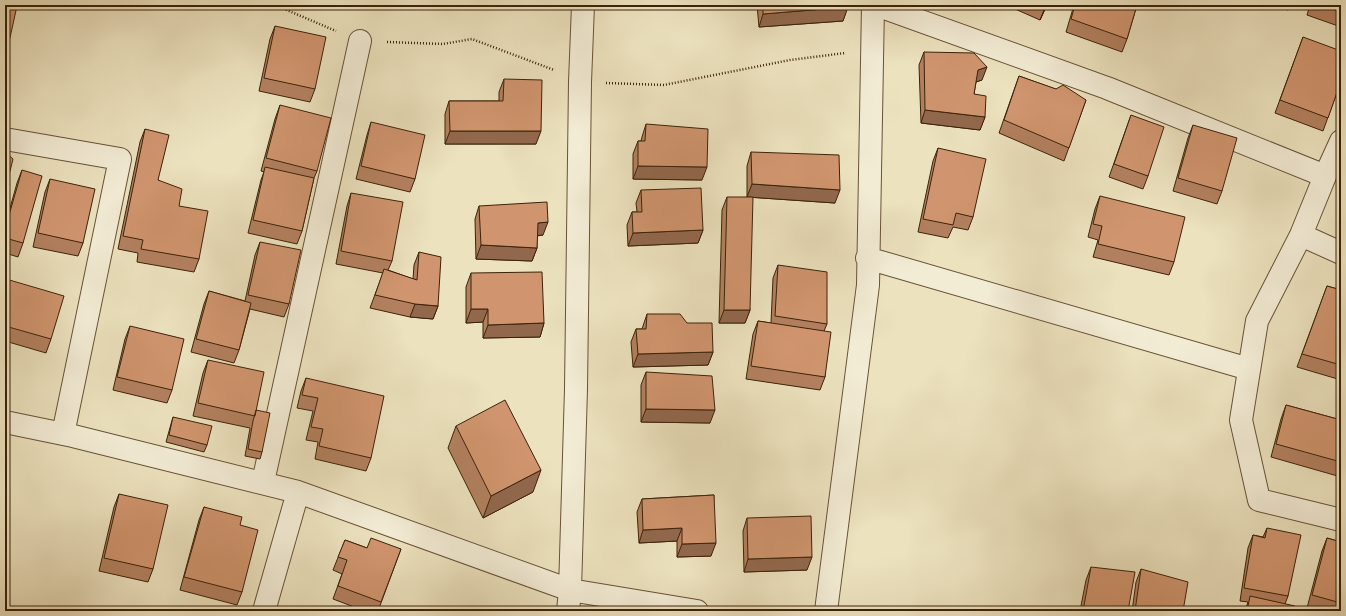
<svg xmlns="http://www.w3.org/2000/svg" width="1346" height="616" viewBox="0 0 1346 616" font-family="'Old Standard TT',serif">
<rect width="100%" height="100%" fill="#ece2be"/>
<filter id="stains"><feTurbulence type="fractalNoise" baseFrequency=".005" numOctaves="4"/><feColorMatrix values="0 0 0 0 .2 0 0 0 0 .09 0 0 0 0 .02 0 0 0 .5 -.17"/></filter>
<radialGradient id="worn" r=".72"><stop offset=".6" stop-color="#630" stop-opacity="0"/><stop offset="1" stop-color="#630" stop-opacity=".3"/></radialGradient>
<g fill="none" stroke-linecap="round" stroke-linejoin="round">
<!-- minor casing -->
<g stroke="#685237" stroke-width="24">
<path id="minor" d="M876,5L1107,88L1325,176
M5,139L120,159L63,434
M1341,141L1325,176L1301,235L1257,321L1241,420L1259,500L1341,520
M1301,235L1341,253
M867,258L1249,369
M5,422L73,436L298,492L570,590L697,611
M263,482L360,41
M264,611L298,492
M568,611L570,590L576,389L580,82L583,5
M826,611L868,285L873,5"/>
</g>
<!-- path -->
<path stroke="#3c220a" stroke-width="2.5" stroke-dasharray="1 2" stroke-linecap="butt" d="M275,5L336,31
M387,42L443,44L472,39L554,70
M606,83L664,85L790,60L845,53"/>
<!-- minor -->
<use href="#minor" stroke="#f3ecd5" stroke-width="22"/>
</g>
<!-- wall -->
<path fill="#b3805f" stroke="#3c220a" d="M757,5H848L843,21L759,27Z
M1006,5H1047L1040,20Z
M1074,5H1137L1127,39L1122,52L1066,32Z
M1273,5H1290L1288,10Z
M1310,5H1341V27L1307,15Z
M275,26L315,89L310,102L259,91L270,39Z
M1303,37L1341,81L1323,131L1275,113Z
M924,52L982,80L976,82L974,94L985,117L980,130L921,123L919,65Z
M1019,76L1086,100L1064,161L999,133Z
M504,79L536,144H445V114L449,101H499V92Z
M280,105L317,171L314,178L302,231L297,244L248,233L261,180L264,172L261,171L275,119Z
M1131,115L1148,176L1143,189L1109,177Z
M371,122L415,179L410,192L356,179L367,135Z
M646,124L702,180L633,179V154L638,141H641L642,137Z
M1193,125L1222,191L1217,204L1173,191L1188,138Z
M145,129L158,180L179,206L199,259L194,272L137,262L138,253L118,249L140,142Z
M938,148L973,217L968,230L953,227L948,238L918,232L933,161Z
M751,152L835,203L747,197V166Z
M22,170L23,243L18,257L5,253V226L17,183Z
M50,179L83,243L78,256L33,247L45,192Z
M641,190L703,230L698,243L628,246L627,225L632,212H637L636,203Z
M351,193L392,261L388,270L413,279L414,265L419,252L438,306L433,319L410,317L370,308L383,273L336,264L347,206Z
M1100,196L1174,262L1169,275L1093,257L1098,240L1088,237L1095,209Z
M727,197L750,310L745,323H719L722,210Z
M479,206L543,235L537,236V248L532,261L476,259L475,219Z
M260,242L289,304L284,317L250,309L239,350L234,363L191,352L204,304L209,291L245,301L255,255Z
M778,265L827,324L824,331L825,377L820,390L746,379L753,334L758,321L771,323L773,278Z
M471,273L544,323L540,337L483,338V322L466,323V287Z
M5,282L51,339L46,353L5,341Z
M1327,286L1341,290V380L1297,367Z
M647,314L713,352L708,365L633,367L631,342L636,329H642Z
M130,326L172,390L167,403L113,390L125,339Z
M208,360L256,410L262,452L260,459L245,456L250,428L193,416L203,373Z
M646,372L710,423L641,422V385Z
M306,378L371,458L366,471L315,459L318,442L306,440L313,411L297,408L301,391Z
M1286,405L1341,420V477L1271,457L1281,419Z
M173,417L207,445L204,452L166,442L171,424Z
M456,426L533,492L483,518L448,448Z
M119,494L153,569L148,582L99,571L114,507Z
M714,495L711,556L677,557V541L639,543L637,512L642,499Z
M204,507L240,525L242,592L237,605L180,590L199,520Z
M747,518L807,570L744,572L743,531Z
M1267,528L1288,596L1285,604L1294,611H1245L1248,602L1240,601L1248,548L1253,535L1263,537Z
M1327,538L1341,542V611H1318L1307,608L1322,551Z
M345,540L367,548L401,549L378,611H365L333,599L342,574L333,570Z
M1091,567L1128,611H1080L1086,580Z
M1141,569L1183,611H1132L1136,582Z"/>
<!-- shaded-wall -->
<path fill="#92684d" stroke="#3c220a" d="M1046,5H1047L1040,20Z
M848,7L843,21L759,27L763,14Z
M987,67L982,80L973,83L978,70Z
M925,110L985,117L980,130L921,123Z
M450,131H541L536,144H445Z
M638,166L707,167L702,180L633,179Z
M752,184L840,190L835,203L747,197Z
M548,222L543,235L533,236L538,223Z
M703,230L698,243L628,246L633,233Z
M481,245L537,248L532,261L476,259Z
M415,304L438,306L433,319L410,317Z
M471,309H488L483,322L466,323Z
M724,310H750L745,323H719Z
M544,323L540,337L483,338L488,325Z
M713,352L708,365L633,367L638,354Z
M646,409L715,410L710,423L641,422Z
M541,470L533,492L483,518L491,496Z
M682,528L677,541L639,543L643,530Z
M716,543L711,556L677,557L682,544Z
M812,557L807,570L744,572L748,559Z"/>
<!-- building -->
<path fill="#d0956e" stroke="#3c220a" d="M5,5H11L17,6L5,60Z
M763,5H848V7L763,14Z
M1075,5H1137L1127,39L1071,19Z
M1321,5H1341V12Z
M275,26L326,37L315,89L264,78Z
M1303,37L1341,51V81L1328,118L1280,100Z
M924,52L974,53L987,67L978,70L974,94L986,96L985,117L925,110Z
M1019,76L1056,89L1063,85L1086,100L1069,148L1004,120Z
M504,79L542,80L541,131H450L449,101H503Z
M280,105L331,118L317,171L266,158Z
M1131,115L1164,127L1148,176L1114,164Z
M371,122L425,135L415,179L361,166Z
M646,124L708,129L707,167L638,166V141H645Z
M1193,125L1237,138L1222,191L1178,178Z
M145,129L169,135L158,180L182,189L179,206L208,211L199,259L141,249L143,240L123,236Z
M938,148L986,159L973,217L956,213L953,225L923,219Z
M5,152L13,159L5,191Z
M751,152L839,155L840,190L752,184Z
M265,167L314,178L302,231L253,220Z
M22,170L42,176L23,243L5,238V229Z
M50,179L95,189L83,243L38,233Z
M701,188L703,230L633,233L632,212H642L641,190Z
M351,193L403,202L392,261L341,251Z
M1100,196L1185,217L1174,262L1098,244L1102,226L1093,224Z
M727,197H753L750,310H724Z
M547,202L548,222L538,223L537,248L481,245L479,206Z
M260,242L301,250L289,304L248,295Z
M419,252L441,257L438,306L415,304L375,295L384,269L417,280Z
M778,265L827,272V324L775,316Z
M542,272L544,323L488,325V309H471V273Z
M6,279L64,296L51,339L5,326V282Z
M1327,286L1341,290V365L1302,354Z
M209,291L251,303L239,350L196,339Z
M647,314H680L687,323H712L713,352L638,354L636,329H646Z
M758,321L831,332L825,377L751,366Z
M130,326L184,339L172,390L117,377Z
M208,360L264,372L255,416L198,403Z
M646,372L712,376L715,410L646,409Z
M306,378L384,396L371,458L319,446L323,429L311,427L318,398L302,395Z
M505,400L541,470L491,496L456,426Z
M1286,405L1341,420V462L1276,444Z
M256,410L270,413L262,452L248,449L253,421Z
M173,417L212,426L207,445L169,435Z
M119,494L168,505L153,569L104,558Z
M714,495L716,543L682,544V528L643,530L642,499Z
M204,507L242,517L240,525L258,530L242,592L184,577Z
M811,516L812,557L748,559L747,518Z
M1267,528L1301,535L1288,596L1244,588L1253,535L1265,538Z
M371,538L401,549L381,602L338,586L347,560L338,557L345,540L367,548Z
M1327,538L1341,542V603L1312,595Z
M1091,567L1135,572L1128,611H1083Z
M1141,569L1188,582L1183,611H1135Z
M1250,596L1295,606L1294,611H1247Z"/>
<!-- margin -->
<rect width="1346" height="616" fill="none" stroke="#ece2be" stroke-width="20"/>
<rect x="6" y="6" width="1334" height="604" fill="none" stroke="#3c220a" stroke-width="2"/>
<rect x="10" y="10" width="1326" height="596" fill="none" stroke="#3c220a"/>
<rect width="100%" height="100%" filter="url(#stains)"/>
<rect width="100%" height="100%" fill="url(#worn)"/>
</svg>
